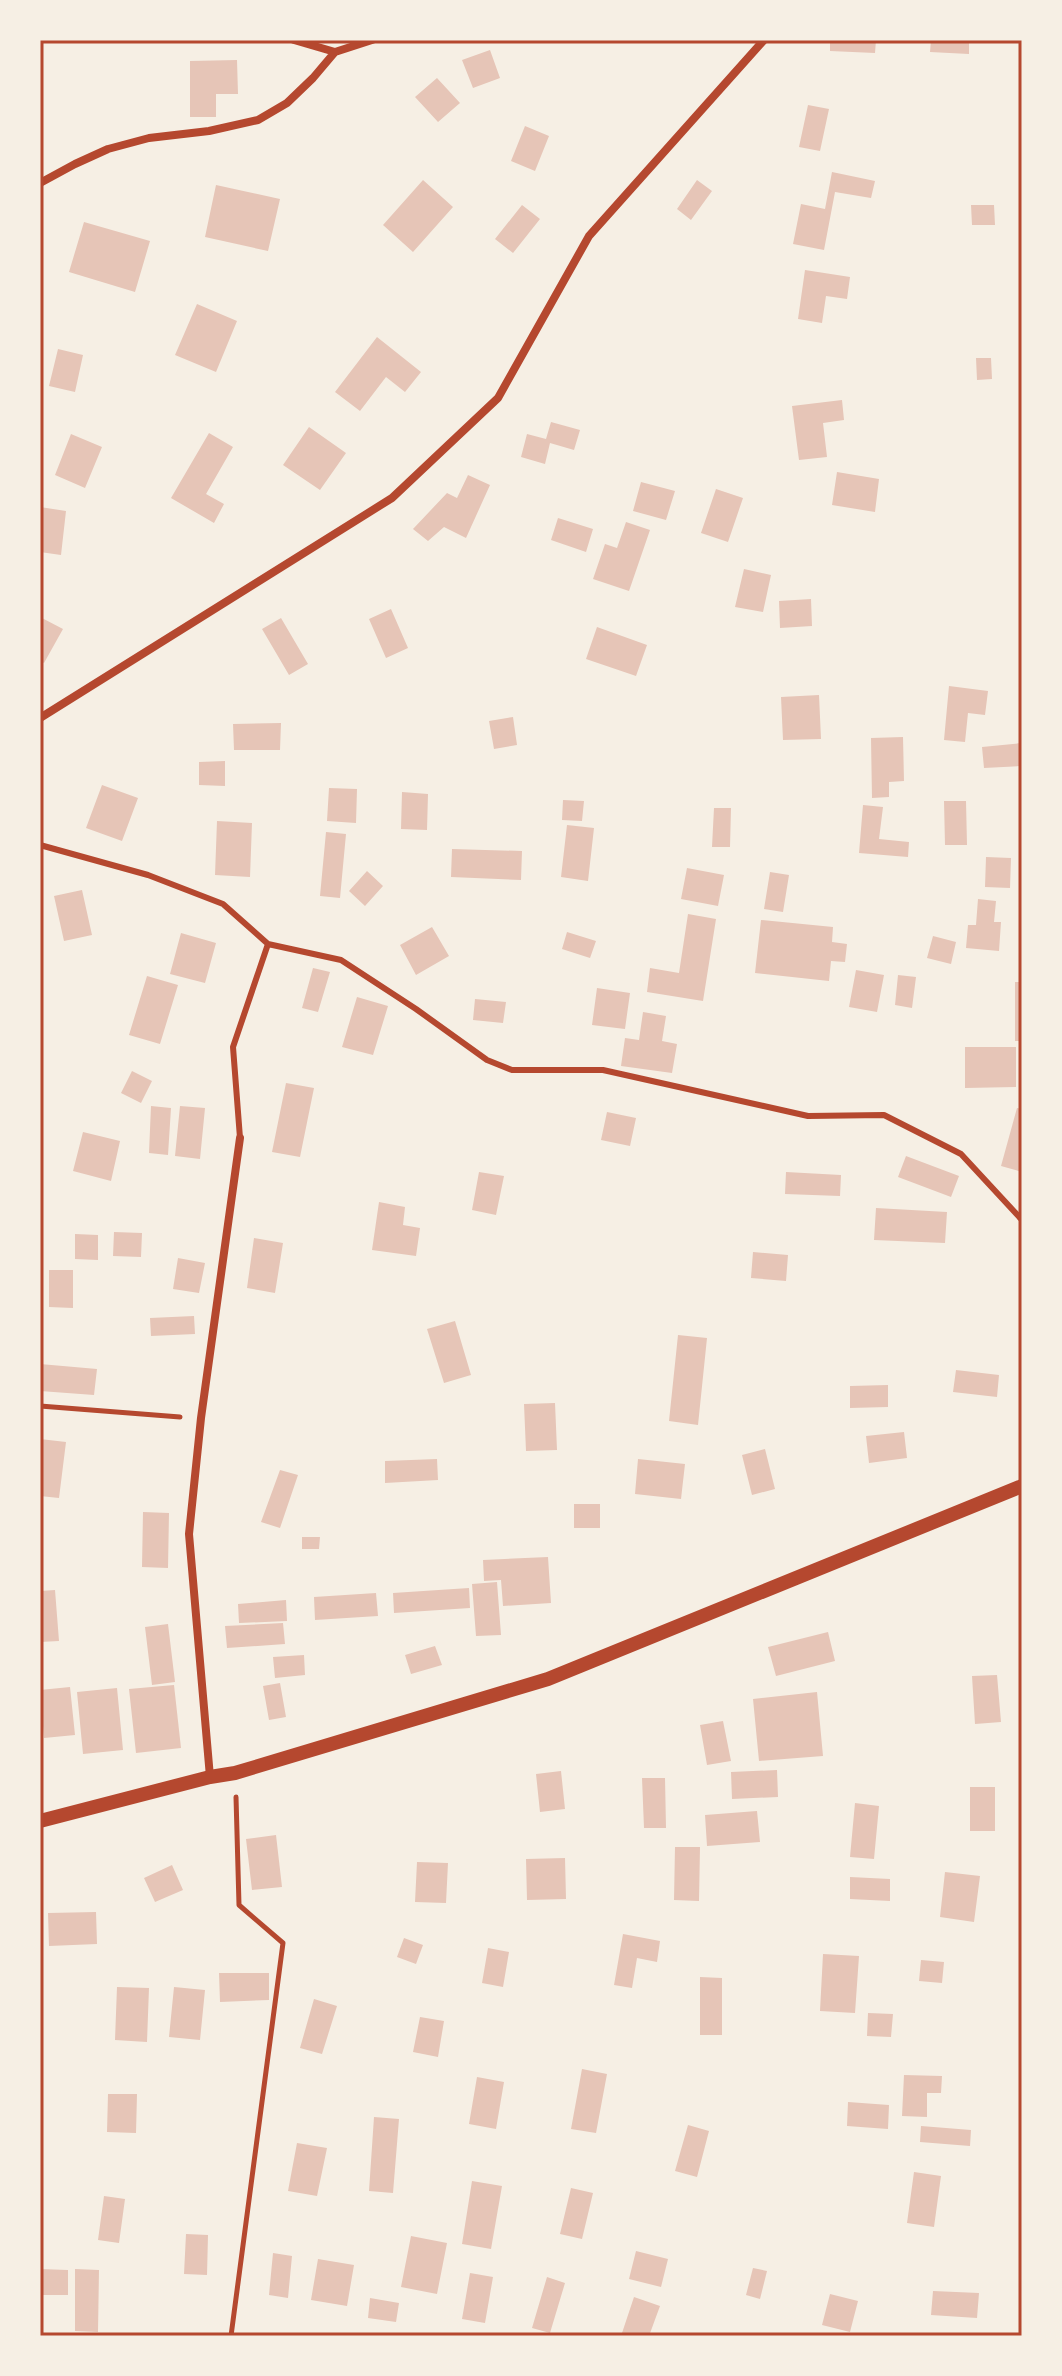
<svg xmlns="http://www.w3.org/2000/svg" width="1062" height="2376" viewBox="0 0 1062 2376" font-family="'DM Sans',sans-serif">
<rect width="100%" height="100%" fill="#f6efe4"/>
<!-- building -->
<path fill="#e6c5b7" d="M830,40H876L875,53L830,51Z
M931,40H969V54L930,52Z
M490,50L500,78L473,88L462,60Z
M237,60L238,94H216V117H190V61Z
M437,78L460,103L438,122L415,97Z
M808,105L829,109L820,151L799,147Z
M525,126L549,136L535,171L511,161Z
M832,172L875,181L871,198L835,192L824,250L793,244L801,204L825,209Z
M423,180L453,207L413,252L383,225Z
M697,180L712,191L691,220L677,209Z
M216,185L280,199L268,251L205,237Z
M522,205L540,219L513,253L495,239Z
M971,205H994L995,225H972Z
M84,222L150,241L135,292L69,272Z
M805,270L850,277L847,299L826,296L822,323L798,319Z
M197,304L237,321L216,372L175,355Z
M377,337L421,372L405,392L386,377L360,411L335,392Z
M58,349L83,355L75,392L49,386Z
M976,358H991L992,379L977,380Z
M842,400L844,420L823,423L827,457L799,460L792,406Z
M551,422L580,430L574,450L550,443L545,464L521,457L527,434L546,439Z
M309,427L346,453L320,490L283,465Z
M209,433L233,447L206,494L224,504L214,523L171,498Z
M71,434L102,447L85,488L55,475Z
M837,472L879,479L875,512L832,505Z
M468,475L490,485L466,538L444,527L428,541L413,529L447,493L457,498Z
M641,482L675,491L666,520L633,511Z
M716,489L743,498L728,542L701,533Z
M40,507L66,511L61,555L40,552Z
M558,518L593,529L586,552L551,540Z
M626,522L650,530L629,591L593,579L605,544L617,548Z
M744,569L771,575L763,612L735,607Z
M811,599L812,626L780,628L779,601Z
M391,609L408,648L386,658L369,619Z
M40,617L63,629L44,663L40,661Z
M281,618L308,664L289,675L262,629Z
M597,627L647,645L636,676L586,659Z
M949,686L988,691L985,715L968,713L965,742L944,740Z
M819,695L821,739L783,740L781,697Z
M513,717L517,745L494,749L489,721Z
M281,723L280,750H234L233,724Z
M903,737L904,781L889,782V797L872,798L871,738Z
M1022,743V766L984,768L982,747Z
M225,761V786L199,785V762Z
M102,785L138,798L122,841L86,828Z
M329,788L357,789L356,823L327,821Z
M402,792L428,794L427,830L401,829Z
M563,800L584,801L582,821L562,820Z
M944,801H966L967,845H945Z
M863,805L883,807L879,839L909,842L908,857L859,853Z
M714,808H731L730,847H712Z
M217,821L252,823L250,877L215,875Z
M567,825L594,828L588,881L561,877Z
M326,832L346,834L340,898L320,896Z
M452,849L522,851L521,880L451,877Z
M986,857L1011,858L1010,888L985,887Z
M687,868L724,875L718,906L681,899Z
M367,871L383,886L365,906L349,891Z
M770,872L789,875L783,912L764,909Z
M82,890L92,935L64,941L54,896Z
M978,899L996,901L994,922H1001L999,951L966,948L968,925H976Z
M688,914L716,919L703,1001L647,992L650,968L679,973Z
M761,920L833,927L832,942L847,944L845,962L831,961L829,981L755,973Z
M432,927L449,956L416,975L400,945Z
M567,932L596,941L590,958L562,949Z
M181,933L216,943L205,983L170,974Z
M933,936L956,942L951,964L927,958Z
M313,968L330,972L318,1012L302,1008Z
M856,970L884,975L877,1012L849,1007Z
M898,975L916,977L912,1008L895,1005Z
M147,976L178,985L160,1044L129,1035Z
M1015,982H1022V1041H1015Z
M597,988L630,993L625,1029L592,1025Z
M357,997L388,1006L373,1055L342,1047Z
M475,999L506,1002L503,1023L473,1020Z
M643,1012L666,1016L662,1041L677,1044L672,1073L621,1066L625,1038L639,1040Z
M965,1047H1016V1087L965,1088Z
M132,1071L152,1081L141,1103L121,1093Z
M286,1083L314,1088L300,1157L272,1152Z
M151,1106L171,1108L168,1155L149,1153Z
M180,1106L205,1108L200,1159L175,1156Z
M1017,1108L1022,1109V1172L1001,1166Z
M607,1112L636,1118L630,1146L601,1140Z
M83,1132L120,1141L111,1181L73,1171Z
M906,1156L959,1176L951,1197L898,1177Z
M479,1172L504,1176L496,1215L472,1210Z
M786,1172L841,1175L840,1196L785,1194Z
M379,1202L405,1207L403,1225L420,1228L416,1256L372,1250Z
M876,1208L947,1212L945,1243L874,1240Z
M114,1232L142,1233L141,1257L113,1256Z
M75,1234L98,1235V1260L75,1259Z
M254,1238L283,1243L275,1293L247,1288Z
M753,1252L788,1255L786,1281L751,1278Z
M178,1258L205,1263L199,1293L173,1289Z
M49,1270H73V1308L49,1307Z
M194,1316L195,1334L151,1336L150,1318Z
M455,1321L471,1375L444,1383L427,1329Z
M678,1335L707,1338L698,1425L669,1421Z
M40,1364L97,1369L94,1395L40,1391Z
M956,1370L999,1375L997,1397L953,1392Z
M888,1385V1407L850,1408V1386Z
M555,1403L557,1450L526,1451L524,1404Z
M904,1432L907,1458L869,1463L866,1436Z
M40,1439L66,1442L59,1498L40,1496Z
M765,1449L775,1489L752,1495L742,1455Z
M437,1459L438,1480L385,1483V1461Z
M638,1459L685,1464L681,1499L635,1494Z
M280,1470L298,1475L280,1528L261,1522Z
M574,1504H600V1528H574Z
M143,1512L169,1513L168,1568L142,1567Z
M302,1537H320L319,1549H302Z
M548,1557L551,1603L503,1606L501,1580L484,1581L483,1560Z
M497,1582L501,1635L476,1636L472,1584Z
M469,1588L470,1608L394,1613L393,1593Z
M55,1590L59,1641L40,1642V1591Z
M376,1593L378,1616L315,1620L314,1597Z
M286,1600L287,1621L239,1623L238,1604Z
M283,1623L285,1644L227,1648L225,1626Z
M168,1624L175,1682L152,1685L145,1627Z
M828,1632L835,1661L776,1676L768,1647Z
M435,1646L442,1665L411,1674L405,1655Z
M304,1655L305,1675L275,1678L273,1657Z
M997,1675L1001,1722L975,1724L972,1676Z
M280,1683L286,1717L269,1720L263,1686Z
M174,1685L181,1748L136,1753L129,1689Z
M70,1687L75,1735L44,1738L40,1690Z
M117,1688L123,1750L83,1754L77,1692Z
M817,1692L823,1756L759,1761L753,1699Z
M723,1721L731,1761L707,1765L700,1725Z
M777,1770L778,1797L732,1799L731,1772Z
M561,1771L565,1809L540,1812L536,1774Z
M642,1778H665L666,1828H644Z
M970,1787H995V1831H970Z
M855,1803L879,1806L874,1859L850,1857Z
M757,1811L760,1842L707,1846L705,1815Z
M276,1835L282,1887L252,1890L246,1839Z
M675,1847H700L699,1901L674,1900Z
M565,1858L566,1899L527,1900L526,1859Z
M417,1862L448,1863L446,1903L415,1902Z
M172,1865L183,1890L155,1902L144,1878Z
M945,1872L980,1876L974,1922L940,1917Z
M850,1877L890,1879V1901L850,1899Z
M96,1912L97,1944L49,1946L48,1913Z
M623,1934L660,1941L657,1962L637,1958L632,1988L614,1985Z
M404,1938L423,1945L416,1964L397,1957Z
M488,1948L509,1952L503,1987L482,1983Z
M823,1954L859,1956L855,2013L820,2011Z
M921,1960L944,1962L942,1983L919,1981Z
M219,1973H269V2000L220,2002Z
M700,1977L722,1978V2035H700Z
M117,1987L149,1988L147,2042L115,2040Z
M174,1987L205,1990L200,2040L169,2037Z
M314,1999L337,2006L322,2054L300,2048Z
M868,2013L893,2014L891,2037L867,2036Z
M420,2017L444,2021L438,2057L413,2052Z
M582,2069L607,2074L596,2133L571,2129Z
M904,2075L942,2076L941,2093H927V2117L902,2116Z
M477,2077L504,2082L496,2129L469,2124Z
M108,2094H137L136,2133L107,2132Z
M848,2102L889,2105L888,2129L847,2126Z
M374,2117L399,2119L393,2193L369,2191Z
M688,2125L709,2131L697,2177L675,2171Z
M921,2126L971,2130L970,2146L920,2142Z
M297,2143L327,2148L317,2196L288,2191Z
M914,2172L941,2176L934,2227L907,2223Z
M472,2181L502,2186L491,2249L462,2244Z
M571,2188L593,2193L582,2239L560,2234Z
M104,2196L125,2199L119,2243L98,2240Z
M186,2234L208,2235L207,2275L184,2274Z
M411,2236L447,2243L437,2294L401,2287Z
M636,2251L668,2259L661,2287L629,2279Z
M273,2253L292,2256L288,2298L269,2295Z
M318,2259L354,2265L347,2306L311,2300Z
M753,2268L767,2271L760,2299L746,2295Z
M40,2269L68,2270V2295H40Z
M75,2269L99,2270L98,2332L75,2331Z
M470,2273L493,2277L485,2323L462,2319Z
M547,2277L565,2283L550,2333L532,2328Z
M933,2291L979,2293L977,2318L931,2315Z
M830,2294L858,2301L850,2332L822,2325Z
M634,2297L660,2306L649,2336H621Z
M370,2298L399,2303L396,2322L368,2318Z"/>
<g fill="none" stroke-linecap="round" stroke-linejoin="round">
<!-- path -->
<path stroke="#b5482f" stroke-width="5" d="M40,1406L180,1417
M231,2336L283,1943L239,1905L236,1797"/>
<!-- service -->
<path stroke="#b5482f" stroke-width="6" d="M40,845L148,875L223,904L268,944L341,960L416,1009L487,1060L512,1070H603L808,1116L884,1115L961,1154L1022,1220
M240,1138L233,1047L268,944"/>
<!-- minor -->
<path stroke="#b5482f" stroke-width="8" d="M294,40L335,52
M40,183L75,164L108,149L149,138L209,131L258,120L287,103L313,78L335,52L372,40
M40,718L392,498L498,398L589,236L764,40
M210,1777L189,1534L201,1418L240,1138"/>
<!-- tertiary -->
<path stroke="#b5482f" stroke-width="14" d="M40,1821L210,1777L235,1773L548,1679L1022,1486"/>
</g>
<!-- border -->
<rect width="1062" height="2376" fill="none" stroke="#f6efe4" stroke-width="84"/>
<rect x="42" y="42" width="978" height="2292" fill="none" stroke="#b5482f" stroke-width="3"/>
</svg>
